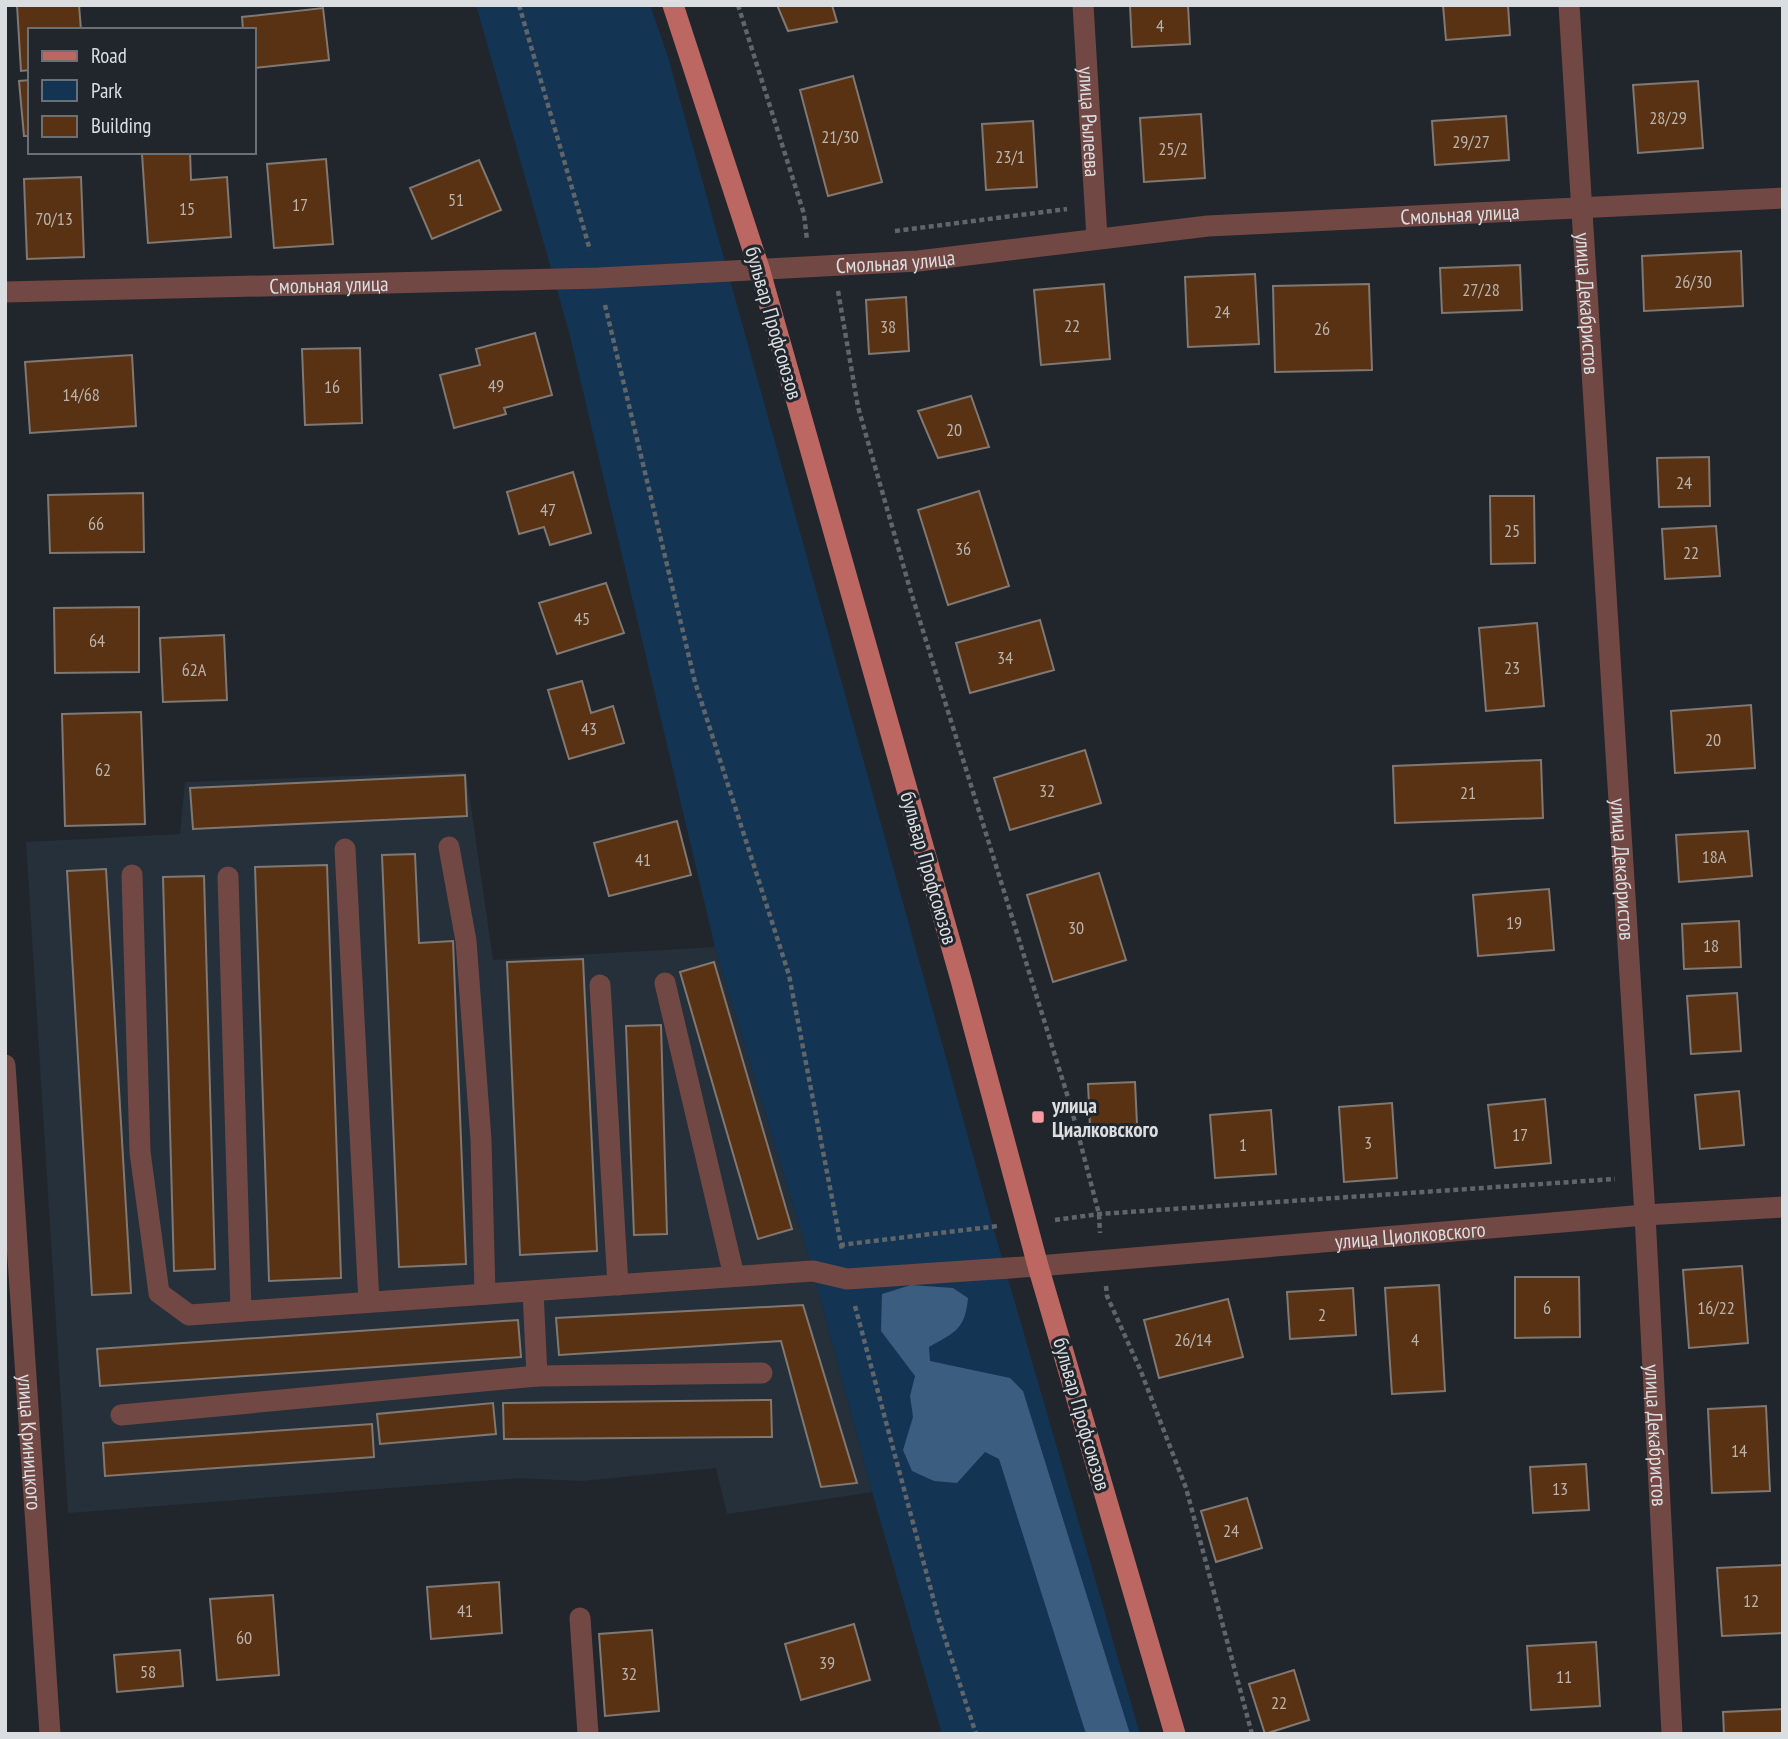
<svg xmlns="http://www.w3.org/2000/svg" width="1788" height="1739" viewBox="0 0 1788 1739" font-family="'PT Sans Narrow',sans-serif">
<rect width="100%" height="100%" fill="#21262c"/>
<!-- built -->
<path fill="#26303a" d="M466,772L493,960L715,947L813,1271L872,1492L727,1514L716,1468L581,1481L520,1478L68,1513L26,842L180,834L185,782Z"/>
<!-- green -->
<path fill="#143453" d="M476,5H650L668,57L993,1227L1140,1734H942L872,1492L813,1271L715,947L569,332Z"/>
<!-- forest -->
<path fill="#3a5d80" d="M911,1285L953,1288L968,1298C965,1330 955,1332 929,1347L930,1361L1010,1378L1023,1391L1130,1734H1086L999,1459L985,1452L957,1483L934,1481L912,1471L903,1450L913,1417L910,1396L915,1376L881,1331L882,1294Z"/>
<!-- building -->
<path fill="#583212" stroke="#807873" stroke-width="2" d="M17,5H79L81,30H30V70L21,71Z
M777,5H832L837,22L788,31Z
M1130,5H1188L1190,44L1132,47Z
M1443,5H1508L1510,35L1446,40Z
M323,8L329,60L254,68V30H243L242,17Z
M853,76L882,182L828,196L800,90Z
M30,80V136H24L19,81Z
M1698,81L1703,148L1638,153L1633,85Z
M1201,114L1205,178L1144,182L1140,118Z
M1506,116L1509,160L1435,165L1432,121Z
M1033,121L1037,187L986,190L982,124Z
M190,152L191,180L227,177L231,237L148,243L142,154Z
M326,159L333,244L274,248L267,164Z
M479,160L501,210L432,239L410,188Z
M81,177L84,257L27,259L24,179Z
M1741,251L1743,306L1644,311L1642,256Z
M1520,265L1522,310L1442,313L1440,268Z
M1255,274L1259,344L1188,347L1185,277Z
M1104,284L1110,359L1041,365L1034,290Z
M1369,284L1372,370L1275,372L1273,286Z
M906,297L909,351L869,354L866,300Z
M535,333L552,395L504,408L506,414L454,428L440,375L480,365L476,349Z
M360,348L362,423L305,425L302,349Z
M132,355L136,426L30,433L25,362Z
M971,396L989,447L938,458L918,411Z
M1709,457L1710,506L1659,507L1657,458Z
M573,472L591,533L550,545L544,527L519,534L507,492Z
M979,491L1009,586L948,605L918,510Z
M143,493L144,552L50,553L48,495Z
M1490,496H1534L1535,563L1491,564Z
M1716,526L1720,576L1665,579L1662,529Z
M606,583L624,633L557,654L539,603Z
M139,607V672L55,673L54,608Z
M1040,620L1054,670L970,693L956,643Z
M1537,623L1544,706L1486,711L1479,628Z
M224,635L227,700L163,702L160,638Z
M582,681L591,713L613,706L624,743L569,759L548,690Z
M1751,705L1755,768L1675,773L1671,711Z
M141,712L145,824L65,826L62,714Z
M1085,750L1101,803L1010,830L994,778Z
M1541,760L1543,818L1395,823L1393,766Z
M465,775L467,816L193,829L190,788Z
M677,821L691,875L609,896L594,843Z
M1748,831L1752,876L1679,882L1676,835Z
M415,854L419,943L453,941L466,1264L399,1267L382,855Z
M327,865L341,1278L269,1281L255,867Z
M106,869L131,1293L92,1295L67,871Z
M1099,873L1126,960L1053,982L1027,895Z
M204,876L215,1269L174,1271L163,877Z
M1549,889L1554,950L1478,956L1473,895Z
M1739,921L1741,967L1684,969L1682,924Z
M583,959L597,1251L520,1255L507,962Z
M714,962L792,1229L758,1239L680,972Z
M1737,993L1741,1051L1691,1054L1687,996Z
M661,1025L667,1234L634,1235L626,1026Z
M1135,1082L1137,1124L1090,1127L1088,1084Z
M1739,1091L1744,1145L1700,1149L1695,1095Z
M1545,1099L1551,1163L1495,1168L1488,1105Z
M1392,1103L1397,1178L1344,1182L1339,1107Z
M1271,1110L1276,1174L1215,1178L1210,1115Z
M1742,1266L1748,1343L1689,1348L1683,1270Z
M1515,1277H1579L1580,1337L1515,1338Z
M1439,1285L1445,1391L1392,1394L1385,1288Z
M1353,1288L1356,1335L1290,1339L1287,1292Z
M1228,1299L1243,1357L1159,1378L1144,1320Z
M803,1305L857,1483L821,1487L781,1341L559,1355L556,1318Z
M518,1320L521,1357L100,1386L97,1349Z
M771,1400L772,1437L504,1439L503,1403Z
M493,1403L496,1434L380,1444L377,1414Z
M1766,1406L1770,1491L1712,1493L1708,1409Z
M372,1424L374,1457L105,1476L103,1443Z
M1586,1464L1589,1510L1533,1513L1530,1467Z
M1247,1498L1262,1548L1216,1562L1201,1511Z
M1783,1565V1633L1722,1636L1717,1568Z
M499,1582L502,1633L431,1639L427,1587Z
M273,1595L279,1675L217,1680L210,1599Z
M854,1624L870,1680L801,1700L785,1644Z
M652,1630L659,1711L605,1716L599,1634Z
M1596,1642L1600,1706L1531,1710L1527,1646Z
M180,1650L183,1686L117,1692L114,1655Z
M1294,1670L1309,1720L1265,1734L1249,1684Z
M1783,1709V1734H1724L1723,1712Z"/>
<g fill="none" stroke-linecap="round" stroke-linejoin="round">
<!-- path -->
<path stroke="#60656a" stroke-width="4.5" stroke-dasharray="5 3.5" stroke-linecap="butt" d="M519,5L590,250
M738,5L804,214L807,240
M895,231L1067,209
M838,291L858,407L910,589L1071,1107L1099,1214L1100,1233
M605,305L695,682L789,975L842,1250
M1055,1220L1099,1214L1615,1179
M840,1245L998,1226
M1106,1286L1107,1296L1140,1369L1186,1488L1252,1734
M855,1306L939,1620L976,1734"/>
<!-- minor -->
<g stroke="#724845" stroke-width="21">
<path id="s1" d="M1083,5L1097,238"/>
<path id="s2" d="M1569,5L1645,1215L1672,1734"/>
<path id="s3" d="M5,292L599,278L918,261L1208,226L1783,198"/>
<path d="M449,847L466,941L481,1140L485,1294"/>
<path d="M345,849L369,1302"/>
<path id="s4" d="M132,875L140,1152L159,1293L189,1315L813,1271L847,1279L1038,1266L1645,1215L1783,1207"/>
<path d="M228,877L241,1311"/>
<path d="M665,983L734,1276"/>
<path d="M600,985L618,1285"/>
<path id="s5" d="M5,1065L50,1734"/>
<path d="M533,1291L537,1376"/>
<path d="M121,1415L537,1376L762,1373"/>
<path d="M580,1618L588,1734"/>
</g>
<!-- major -->
<path stroke="#bd6762" stroke-width="21" d="M673,5L759,268L961,980L1038,1266L1175,1734"/>
</g>
<!-- markers -->
<rect fill="#f49aa0" stroke="#21262c" stroke-width="2.5" x="1031" y="1110" width="14" height="14" rx="3.5"/>
<g text-anchor="middle" dominant-baseline="central" stroke-width="6" stroke-linejoin="round" paint-order="stroke">
<!-- number labels -->
<g font-size="18" fill="#bab3ad">
<text x="1160" y="25">4</text>
<text x="1668" y="117">28/29</text>
<text x="840" y="136">21/30</text>
<text x="1471" y="141">29/27</text>
<text x="1173" y="148">25/2</text>
<text x="1010" y="156">23/1</text>
<text x="456" y="199">51</text>
<text x="300" y="204">17</text>
<text x="187" y="208">15</text>
<text x="54" y="218">70/13</text>
<text x="1693" y="281">26/30</text>
<text x="1481" y="289">27/28</text>
<text x="1222" y="311">24</text>
<text x="1072" y="325">22</text>
<text x="888" y="326">38</text>
<text x="1322" y="328">26</text>
<text x="496" y="385">49</text>
<text x="332" y="386">16</text>
<text x="81" y="394">14/68</text>
<text x="954" y="429">20</text>
<text x="1684" y="482">24</text>
<text x="548" y="509">47</text>
<text x="96" y="523">66</text>
<text x="1512" y="530">25</text>
<text x="963" y="548">36</text>
<text x="1691" y="552">22</text>
<text x="582" y="618">45</text>
<text x="97" y="640">64</text>
<text x="1005" y="657">34</text>
<text x="1512" y="667">23</text>
<text x="194" y="669">62А</text>
<text x="589" y="728">43</text>
<text x="1713" y="739">20</text>
<text x="103" y="769">62</text>
<text x="1047" y="790">32</text>
<text x="1468" y="792">21</text>
<text x="1714" y="856">18А</text>
<text x="643" y="859">41</text>
<text x="1514" y="922">19</text>
<text x="1076" y="927">30</text>
<text x="1711" y="945">18</text>
<text x="1520" y="1134">17</text>
<text x="1368" y="1142">3</text>
<text x="1243" y="1144">1</text>
<text x="1547" y="1307">6</text>
<text x="1716" y="1307">16/22</text>
<text x="1322" y="1314">2</text>
<text x="1193" y="1339">26/14</text>
<text x="1415" y="1339">4</text>
<text x="1739" y="1450">14</text>
<text x="1560" y="1488">13</text>
<text x="1231" y="1530">24</text>
<text x="1751" y="1600">12</text>
<text x="465" y="1610">41</text>
<text x="244" y="1637">60</text>
<text x="827" y="1662">39</text>
<text x="148" y="1671">58</text>
<text x="629" y="1673">32</text>
<text x="1564" y="1676">11</text>
<text x="1279" y="1702">22</text>
</g>
<!-- street labels -->
<g font-size="21" fill="#dadee1" stroke="#21262c">
<text stroke="none"><textPath href="#s1" startOffset="117">улица Рылеева</textPath></text>
<text stroke="none"><textPath href="#s3" startOffset="1458">Смольная улица</textPath></text>
<text stroke="none"><textPath href="#s3" startOffset="891">Смольная улица</textPath></text>
<text stroke="none"><textPath href="#s3" startOffset="324">Смольная улица</textPath></text>
<text stroke="none"><textPath href="#s2" startOffset="299">улица Декабристов</textPath></text>
<text transform="translate(774 323) rotate(74)">бульвар Профсоюзов</text>
<text transform="translate(929 868) rotate(74)">бульвар Профсоюзов</text>
<text stroke="none"><textPath href="#s2" startOffset="866">улица Декабристов</textPath></text>
<text stroke="none"><textPath href="#s4" startOffset="1682">улица Циолковского</textPath></text>
<text transform="translate(1082 1414) rotate(74)">бульвар Профсоюзов</text>
<text stroke="none"><textPath href="#s2" startOffset="1433">улица Декабристов</textPath></text>
<text stroke="none"><textPath href="#s5" startOffset="378">улица Криницкого</textPath></text>
</g>
<!-- poi labels -->
<g font-size="21" font-weight="bold" fill="#dadee1" stroke="#21262c" text-anchor="start">
<text x="1052" y="1105">улица<tspan x="1052" dy="24">Циалковского</tspan></text>
</g>
</g>
<!-- border -->
<rect width="1788" height="1739" fill="none" stroke="#dadee1" stroke-width="14"/>
<!-- legend -->
<rect x="28" y="28" width="228" height="126" fill="#21262c" stroke="#6b7074" stroke-width="2"/>
<rect x="42" y="51" width="35" height="10" fill="#bd6762" stroke="#6b7074" stroke-width="2"/>
<text x="91" y="63" font-size="21" fill="#dadee1">Road</text>
<rect x="42" y="80" width="35" height="21" fill="#143453" stroke="#6b7074" stroke-width="2"/>
<text x="91" y="98" font-size="21" fill="#dadee1">Park</text>
<rect x="42" y="116" width="35" height="21" fill="#583212" stroke="#6b7074" stroke-width="2"/>
<text x="91" y="133" font-size="21" fill="#dadee1">Building</text>
</svg>
